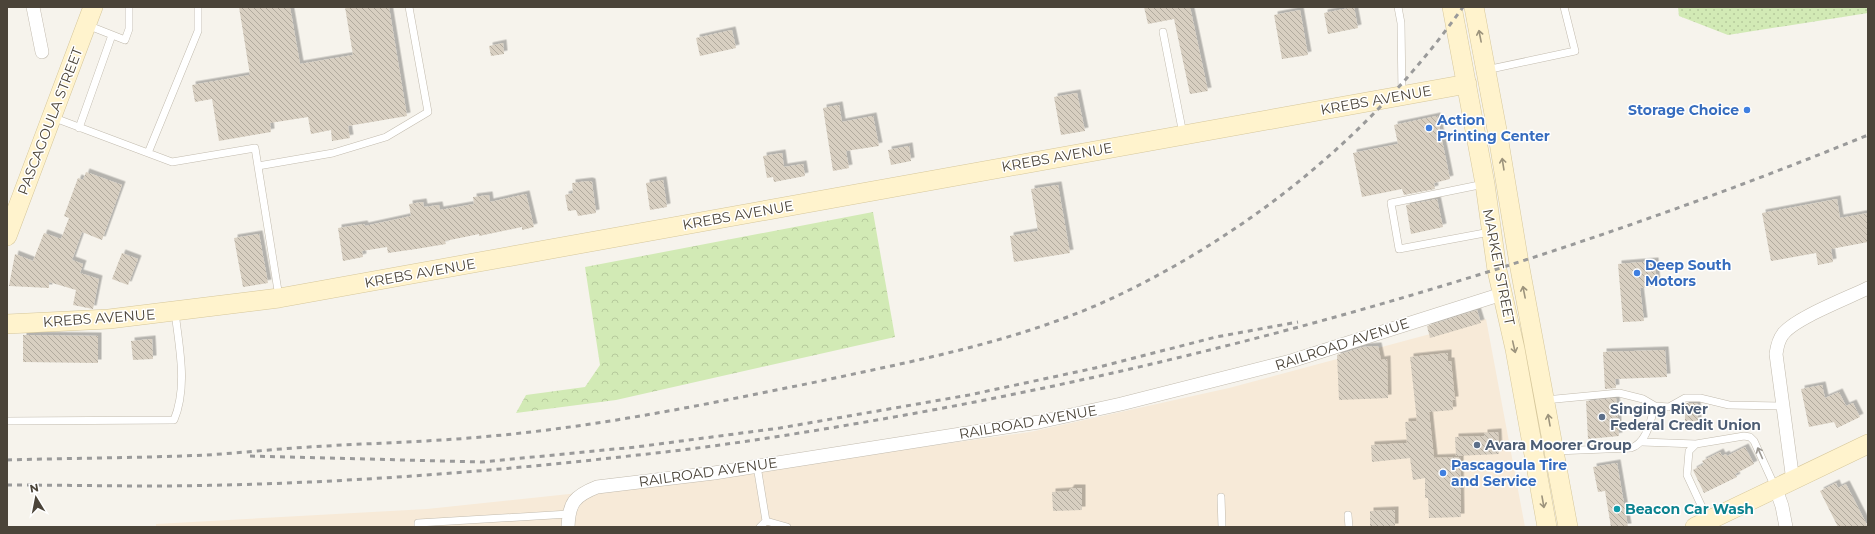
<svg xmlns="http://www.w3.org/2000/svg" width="1875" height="534" viewBox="0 0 1875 534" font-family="Montserrat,sans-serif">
<defs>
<pattern id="grass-dots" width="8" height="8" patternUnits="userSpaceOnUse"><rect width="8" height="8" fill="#d2eab5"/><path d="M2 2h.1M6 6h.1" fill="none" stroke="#b6ca9c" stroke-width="1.8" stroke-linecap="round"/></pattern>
<pattern id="forest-crowns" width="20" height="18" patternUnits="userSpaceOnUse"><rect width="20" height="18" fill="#d2eab5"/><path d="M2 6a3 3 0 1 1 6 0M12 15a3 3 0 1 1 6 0" fill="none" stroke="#b6ca9c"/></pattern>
<pattern id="building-back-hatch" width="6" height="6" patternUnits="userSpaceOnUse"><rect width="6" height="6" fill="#d8cfc1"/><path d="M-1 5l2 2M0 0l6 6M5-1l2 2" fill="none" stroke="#b1aa9e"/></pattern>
<filter id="shadow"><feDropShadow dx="3.5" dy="-3.5" stdDeviation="0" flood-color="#0004"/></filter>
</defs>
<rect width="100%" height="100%" fill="#f6f3ec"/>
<!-- commercial -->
<path fill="#f7ead8" d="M1486,319L1525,527H156V524L427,509L607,490L1030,432L1229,388Z"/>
<!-- grass -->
<path fill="url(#grass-dots)" d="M1678,7H1868V13L1728,35L1679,16Z"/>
<!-- forest -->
<path fill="url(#forest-crowns)" d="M873,212L895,337L616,400L516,413L526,395L585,387L600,365L585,267Z"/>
<!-- building -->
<path fill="url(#building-back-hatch)" filter="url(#shadow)" d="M239,7H290L300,64L353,55L345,7H389L407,116L348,126L350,138L332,141L331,130L311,134L308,117L270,123L271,132L219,141L212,99L195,102L192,85L250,75Z
M1144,7H1190L1208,91L1190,94L1174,19L1148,24Z
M1354,7L1358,28L1328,34L1324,13Z
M1300,10L1308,55L1282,59L1274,15Z
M732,30L736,48L700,56L696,38Z
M503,43L504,54L491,56L489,46Z
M1077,93L1085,131L1061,135L1054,97Z
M839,105L842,122L873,116L879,146L846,151L849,168L833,171L823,108Z
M1437,116L1450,179L1434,183L1435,189L1404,195L1402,189L1362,197L1353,153L1398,144L1394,125Z
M909,146L911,161L891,165L888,150Z
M782,153L784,167L803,164L805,176L774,182L773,177L767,178L763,156Z
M86,172L122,185L102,240L82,232L72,260L83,264L80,273L99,279L93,309L73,305L76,290L49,282V288L9,286L15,254L33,261L44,233L61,239L69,218L64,216L78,178L83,180Z
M663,180L667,207L650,210L646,183Z
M589,181L592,182L596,213L578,216L576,210L568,211L565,195L573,193L572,183Z
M1058,185L1070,253L1014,262L1010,236L1038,231L1031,189Z
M526,194L534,227L522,230V227L479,236V234L445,241L446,244L416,249L388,253L387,247L362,251L363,257L343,261L338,228L364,224L365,226L411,216L409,204L423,202L424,207L439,205L440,210L474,204L473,197L489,195L490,202Z
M1437,199L1443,227L1411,234L1406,205Z
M1837,199L1840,218L1868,213V242L1831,249L1833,262L1818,265L1816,253L1771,261L1762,213Z
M259,234L268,283L243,287L234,238Z
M122,253L138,259L128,285L112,279Z
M1655,261L1657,286L1640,288L1644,321L1623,322L1618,264Z
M1477,310L1481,323L1430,338L1427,326Z
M23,335L98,336V363L23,362Z
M152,339L153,359L133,360L131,341Z
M1378,346L1381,360L1387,359L1388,398L1339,400L1337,355L1363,347Z
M1665,350L1667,377L1615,379L1616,388L1605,389L1603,352Z
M1448,353V361H1451L1455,400H1452L1453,410L1429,412L1434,458L1460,457L1461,517L1429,518L1428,498H1425V478L1413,480L1410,458L1372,462L1371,445L1407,443L1405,422L1417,421L1410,357Z
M1822,385L1825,398L1839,392L1846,406L1853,403L1860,417L1837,428L1834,422L1809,427L1801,389Z
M1616,398L1619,436L1588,439L1586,401Z
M1686,403H1697L1698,421H1685V404Z
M1498,432L1499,454L1456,456L1455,437L1484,436V433Z
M1745,447L1754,464L1735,474L1737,477L1704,493L1693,470L1704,464L1702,461L1720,452L1722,456L1726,454L1727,456Z
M1617,463L1628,527H1611L1605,491L1598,492L1593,467Z
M1836,483L1838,488L1846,484L1868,527H1838L1820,491Z
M1071,488H1082V510L1053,511L1052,492L1069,491Z
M1395,510V527H1370V511Z"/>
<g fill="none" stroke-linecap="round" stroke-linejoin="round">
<!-- lane casing -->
<g stroke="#c2bbae" stroke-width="8">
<path id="lane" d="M1398,7L1401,23L1402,95
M87,25L125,40L129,29V7
M1163,32L1183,134
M1486,70L1575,51L1564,7
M52,117L172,162L255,148L279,297
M79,128L112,35
M148,153L198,31V7
M258,166L333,153L386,137L428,112L409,7
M1484,184L1391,203L1399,249L1490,232
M1545,400L1619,393L1643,399L1655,406L1669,407L1685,398H1700L1729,405L1783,406
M7,421L174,420C188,386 179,347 175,312
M1642,442L1696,444
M1555,451L1631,448C1647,443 1650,421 1655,406
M757,466L766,521
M1221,497L1222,527
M1348,515L1349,527
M1708,520L1687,475L1689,451L1696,444L1744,436L1750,437L1754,441L1775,487
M418,527V523L569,514
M760,527L766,521L787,527"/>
</g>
<!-- street casing -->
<g stroke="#c2bbae" stroke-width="14">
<path id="street" d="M33,7L42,52
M1793,481L1776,354C1777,347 1779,339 1783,334C1795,318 1848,298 1868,288
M1776,489L1782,506L1786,527
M568,527C569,503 574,496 597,487L714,473L961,434L1039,422L1121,404L1291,361L1502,294"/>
</g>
<!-- secondary casing -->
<g stroke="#d6c79b" stroke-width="20">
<path id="secondary" d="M1452,7L1485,184L1497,270L1515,349L1547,527
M1474,7L1497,130L1519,263L1568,527
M7,236L93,7
M7,324L109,319L279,298L1467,84
M1695,527L1868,444"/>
</g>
<!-- lane -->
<use href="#lane" stroke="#fff" stroke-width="7"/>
<!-- street -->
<use href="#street" stroke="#fff" stroke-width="13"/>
<!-- secondary -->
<use href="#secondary" stroke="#fff3cd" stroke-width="19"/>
<!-- rail -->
<path stroke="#9a9a9a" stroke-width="3" stroke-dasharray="5 5" stroke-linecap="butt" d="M250,456L482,462L636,447L780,428L969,395L1095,368L1216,337L1298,322
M7,460C73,458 140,458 206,455C240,453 275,449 309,447C370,443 431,442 492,436C603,426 712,403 821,381C923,359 1025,340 1119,295C1256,229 1375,131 1463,7
M7,485C58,485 109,486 160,486C320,485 480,473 638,455C724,446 809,432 894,417C1228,358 1554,263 1868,135"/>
</g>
<!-- one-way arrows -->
<defs><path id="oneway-shaft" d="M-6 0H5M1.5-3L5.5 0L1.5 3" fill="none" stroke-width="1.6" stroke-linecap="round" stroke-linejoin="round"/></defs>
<g stroke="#9c937c">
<use href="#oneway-shaft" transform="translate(1480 36) rotate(-101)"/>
<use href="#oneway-shaft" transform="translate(1503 164) rotate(-99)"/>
<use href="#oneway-shaft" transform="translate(1524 292) rotate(-101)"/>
<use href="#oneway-shaft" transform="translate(1514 347) rotate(77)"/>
<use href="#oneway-shaft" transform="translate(1549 420) rotate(-100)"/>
<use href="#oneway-shaft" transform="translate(1543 502) rotate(80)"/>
</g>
<use stroke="#9c9892" href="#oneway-shaft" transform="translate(1760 453) rotate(-114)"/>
<!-- markers -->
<g fill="#3f7fe0" stroke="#fff" stroke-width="1.5">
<circle cx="1747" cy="110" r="4"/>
<circle cx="1429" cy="128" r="4"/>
<circle cx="1637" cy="273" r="4"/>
<circle cx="1443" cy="473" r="4"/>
</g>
<g fill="#5c6f8a" stroke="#fff" stroke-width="1.5">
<circle cx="1602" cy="417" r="4"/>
<circle cx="1477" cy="445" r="4"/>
</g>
<circle fill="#0f9aa8" stroke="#fff" stroke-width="1.5" cx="1617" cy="509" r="4"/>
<g text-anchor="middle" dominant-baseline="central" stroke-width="3" stroke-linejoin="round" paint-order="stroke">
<!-- street labels -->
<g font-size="14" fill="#4b4439" stroke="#fff">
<text transform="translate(1376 100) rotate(-10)">KREBS AVENUE</text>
<text transform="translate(50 121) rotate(-69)">PASCAGOULA STREET</text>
<text transform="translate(1057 157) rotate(-10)">KREBS AVENUE</text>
<text transform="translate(738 215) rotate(-10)">KREBS AVENUE</text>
<text transform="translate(1499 267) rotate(79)">MARKET STREET</text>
<text transform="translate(420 273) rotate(-10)">KREBS AVENUE</text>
<text transform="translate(99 318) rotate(-4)">KREBS AVENUE</text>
<text transform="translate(1342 344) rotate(-18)">RAILROAD AVENUE</text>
<text transform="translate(1028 422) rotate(-10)">RAILROAD AVENUE</text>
<text transform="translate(708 472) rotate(-8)">RAILROAD AVENUE</text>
</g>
<!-- shop labels -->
<g font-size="14" font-weight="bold" fill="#366cbe" stroke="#fff" text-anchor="start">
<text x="1739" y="110" text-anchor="end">Storage Choice</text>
<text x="1437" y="120">Action<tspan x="1437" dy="16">Printing Center</tspan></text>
<text x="1645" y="265">Deep South<tspan x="1645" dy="16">Motors</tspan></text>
<text x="1451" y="465">Pascagoula Tire<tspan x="1451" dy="16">and Service</tspan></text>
</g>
<!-- service labels -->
<g font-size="14" font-weight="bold" fill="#4e5e75" stroke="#fff" text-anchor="start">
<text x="1610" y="409">Singing River<tspan x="1610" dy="16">Federal Credit Union</tspan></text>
<text x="1485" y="445">Avara Moorer Group</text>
</g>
<!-- culture labels -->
<g font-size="14" font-weight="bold" fill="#0d838f" stroke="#fff" text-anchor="start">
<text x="1625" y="509">Beacon Car Wash</text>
</g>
</g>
<!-- border -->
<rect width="1875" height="534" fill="none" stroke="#4b4439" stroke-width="16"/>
<!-- north arrow -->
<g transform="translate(36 498) rotate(350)" stroke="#ffffff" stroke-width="3" paint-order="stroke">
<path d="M0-3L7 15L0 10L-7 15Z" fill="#4b4439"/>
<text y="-6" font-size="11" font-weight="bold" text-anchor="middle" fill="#4b4439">N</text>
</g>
</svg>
